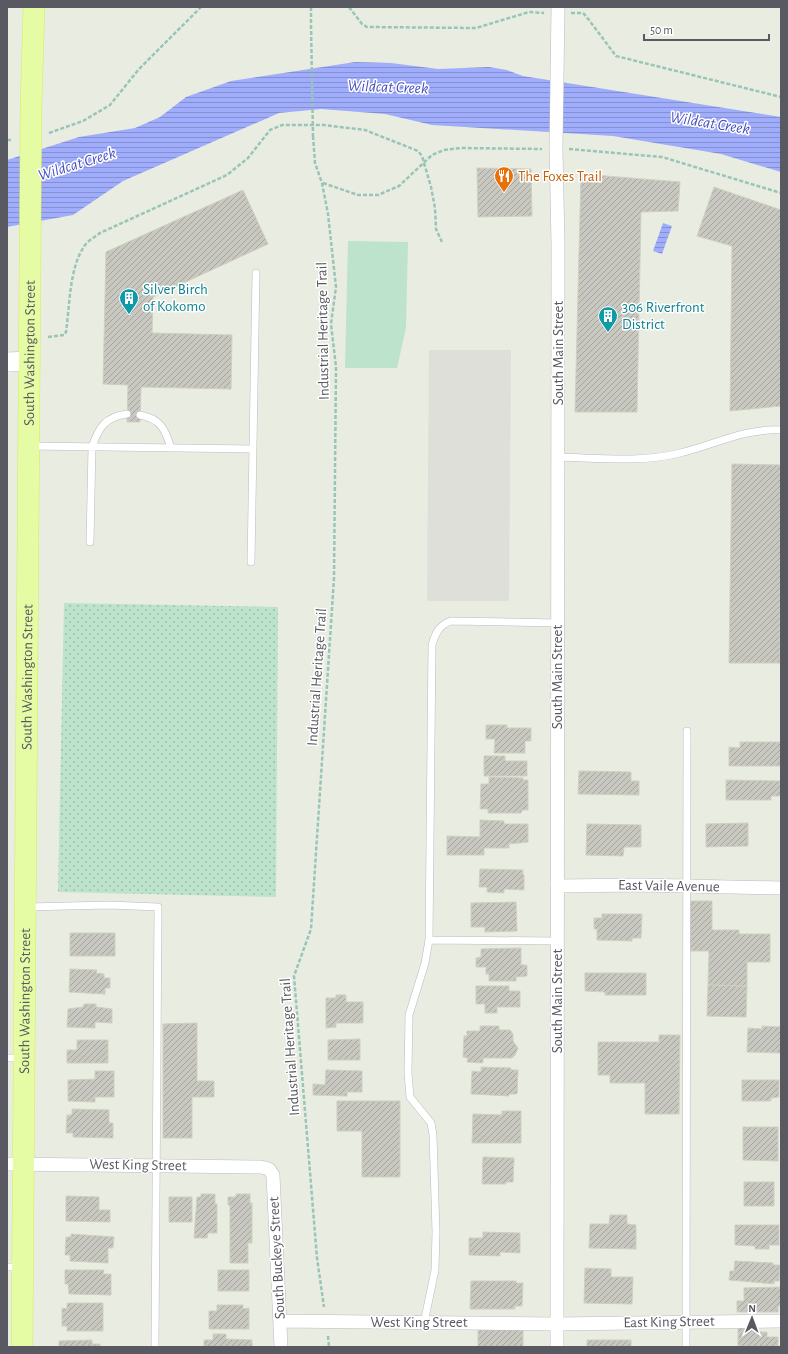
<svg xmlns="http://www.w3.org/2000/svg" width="788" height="1354" viewBox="0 0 788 1354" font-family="'Alegreya Sans',sans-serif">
<defs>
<pattern id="grass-dots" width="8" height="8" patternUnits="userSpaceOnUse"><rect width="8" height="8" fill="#bde3cd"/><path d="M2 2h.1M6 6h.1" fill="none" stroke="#9dbbaa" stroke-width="1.8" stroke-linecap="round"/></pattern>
<pattern id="water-rules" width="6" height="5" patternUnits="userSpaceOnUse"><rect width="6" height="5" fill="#a0adfc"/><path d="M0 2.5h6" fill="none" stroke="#8590cf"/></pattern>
<pattern id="building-hatch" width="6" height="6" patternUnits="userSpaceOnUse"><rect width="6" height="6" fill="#c8c8c0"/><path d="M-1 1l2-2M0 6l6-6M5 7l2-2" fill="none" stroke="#a5a59f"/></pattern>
</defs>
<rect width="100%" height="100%" fill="#e9ece0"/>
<!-- industrial -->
<path fill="#dedfd8" d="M429,350H511L509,601H427Z"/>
<!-- grass -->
<path fill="url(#grass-dots)" d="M64,603L278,607L276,897L58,892Z"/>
<!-- park -->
<path fill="#bde3cd" d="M348,241L408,242L406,328L397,368H345Z"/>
<!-- water -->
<path fill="url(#water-rules)" d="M355,62L391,63L438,69L489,67L507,70L523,76L781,117V172L721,154L613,136L432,125L385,114L321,109L279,113L123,181L73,215L7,227V160L79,137L135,128L160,117L186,97L231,81Z
M663,223L672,226L662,254L653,251Z"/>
<!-- building -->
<path fill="url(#building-hatch)" stroke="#ced0bf" d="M477,168L531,169L532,216L478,217Z
M581,174L680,182L678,211L641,212L637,412H575Z
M714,187L781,210V406L730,411L732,246L697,236Z
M243,190L268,244L153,297L152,333L232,335L231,389L141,387L140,422H127L128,385L103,384L106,252Z
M732,464L781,465L780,663H729Z
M486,725H507V728H531V741H525V753H494L495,739H486Z
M740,742H781V766H729V747L740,748Z
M484,756H505V761H527V776H484Z
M579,771L631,772V781H639V795L578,794Z
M489,777L523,778V780H528V810H522L521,813H488V809H480L481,784H489Z
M726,780L781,781V796H771V800H726Z
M480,820L504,821V824H528V842L509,844V848H484V855H447V836L480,837Z
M748,823V846L706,847V824Z
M587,824L641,825V847H624L623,856L586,855Z
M480,869L523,870V875H524V890L504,889V893L487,892V887H479Z
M690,901H712V930H739V934H770V962H747V986L708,985L709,951H689Z
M516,902L517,931L485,932V927H471V903Z
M602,914H642L641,938H632V941L597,940V929H594V918H602Z
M70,933H115V956H70Z
M521,948V965H527V976L516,977V981H489V974H486V967H476V958L481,957V949Z
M70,969L97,970L96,973L104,974V978H110V988H105V994L69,992Z
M585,973H646V995H605V992L585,991Z
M708,985L747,986L746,1017L707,1016Z
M476,986H509V991H520V1007H497V1013H485V1004H476Z
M336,995H346V1002H363V1023H336V1027L326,1028V998H336Z
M84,1004H96V1007L112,1009V1023L95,1022V1028L67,1027L68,1009L83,1007Z
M197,1023V1081H214V1097H192V1138H163V1024Z
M480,1026H499V1030H510L513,1034V1041L518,1048L515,1055L512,1058H483V1063L467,1062L468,1058L463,1057L464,1036H467V1031H480Z
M762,1026L781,1027V1053L747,1052L748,1028L762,1029Z
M659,1035H680L679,1114H645V1083H610V1075H598V1042H659Z
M360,1039V1060H328V1040Z
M77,1040H108V1063H67V1050H77Z
M481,1067L511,1068V1070H518L517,1094H509V1096L471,1094L472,1071L481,1072Z
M326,1070L362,1071V1092H347V1096L313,1095V1084L325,1085Z
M95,1071H114V1097H95V1102L68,1101V1080L95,1079Z
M742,1080H779V1097L771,1098V1101H742Z
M337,1101H400V1177H362V1131H337Z
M72,1109L109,1110V1123H113V1138L73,1137V1133H66L67,1115H72Z
M502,1111H521V1143H472L473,1114L502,1115Z
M743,1127H778V1161L743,1160Z
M483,1157L514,1158L513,1182H506V1184H482Z
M744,1182H774V1206H744Z
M201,1194H215V1204H217V1233H208L207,1238H194L197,1197H201Z
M236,1194H250V1203H252V1243H248V1263H230V1205H228V1197H236Z
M66,1196L99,1197V1210H110V1222L66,1221Z
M169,1197H192V1222H169Z
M610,1215H627V1224L636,1225V1249L589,1248L590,1224H609Z
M735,1225H779V1245H769V1249H755V1246L735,1245Z
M483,1232L520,1233V1253L500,1252V1256L469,1255V1238H483Z
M71,1234L114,1237L113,1248H108V1263L70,1261V1255H65L66,1237H71Z
M735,1261L773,1263V1265H780L779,1281H774V1284L729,1280L730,1271H734Z
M585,1268L611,1269V1277H633L632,1304L584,1303Z
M65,1270H104L103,1274H111V1295L69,1294L68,1284H65Z
M218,1270H249V1291H218Z
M471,1281H516V1283H523L522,1306H515V1309H470Z
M781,1287V1306H778V1312H737V1301H744V1288Z
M67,1303H103V1331H67V1326H62V1308L67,1309Z
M217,1305H243V1309L249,1308V1329H209V1311H217Z
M738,1327H755V1332H767V1337H778V1347H738Z
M478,1330H523V1347H478Z
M213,1334H226V1339L252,1340V1347H204V1340H213Z
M92,1340V1344H100V1347H59V1341Z
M587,1340H631V1347H587Z"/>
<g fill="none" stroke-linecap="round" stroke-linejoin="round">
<!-- service casing -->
<g stroke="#bbbbc2" stroke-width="8">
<path id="service" d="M140,415C161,419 165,429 171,448
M30,446L253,449
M558,457C598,458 641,463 680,453C714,445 745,428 781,430
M90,542L92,447C99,427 105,417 127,414
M251,562L256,273
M27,907L109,905L158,907L155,1347
M429,940L557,941
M7,1058H23
M7,1267H21
M424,1323L435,1270L436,1232L433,1135L431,1123L410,1097L408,1073L409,1015L425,963L429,940L432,645C435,634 439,625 451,621L557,623
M686,1347L687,731"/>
</g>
<!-- minor casing -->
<g stroke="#bbbbc2" stroke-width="14">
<path id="minor" d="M557,886L641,885L781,888
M7,1164L261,1167L269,1169L273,1175L281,1347
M281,1321L557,1324L781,1321
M557,1347L558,244L556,149L558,7"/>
</g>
<!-- secondary casing -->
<g stroke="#bebdc6" stroke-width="20">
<path id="secondary" d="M7,362L30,361"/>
</g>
<!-- primary casing -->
<g stroke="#d7ec59" stroke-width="22">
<g id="primary">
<path d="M31,107L34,7"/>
<path id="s1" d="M22,1347L30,268"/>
</g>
</g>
<!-- path -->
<path stroke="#98c5b8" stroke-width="2.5" stroke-dasharray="4 2" stroke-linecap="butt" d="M311,7V25
M349,7L362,24L367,27L476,28L529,12L544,13
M571,13H583L586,16L616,56L781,97
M49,133L83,121L110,105L139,69L201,7
M313,136L315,163L322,183L328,214L336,287L331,324L336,367L334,578L311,929L294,976L317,1258L324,1307
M7,140H13
M569,149L662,157L781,193
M323,183L358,195H378L399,186L432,155L444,150L461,148L542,149
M48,337L64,335L66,332C70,304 69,268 85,245C89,240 95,237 100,233L227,175L248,158L270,130L282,125H324L365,130L418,151L422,156L431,187L435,208L436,229L442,242
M328,1336L329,1347"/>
<!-- service -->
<use href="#service" stroke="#fff" stroke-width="7"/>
<!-- minor -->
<use href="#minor" stroke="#fff" stroke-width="13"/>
<!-- secondary -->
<use href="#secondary" stroke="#fff" stroke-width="19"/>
<!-- primary -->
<use href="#primary" stroke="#e5fca5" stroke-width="21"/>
<!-- primary-bridge casing -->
<g stroke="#d7ec59" stroke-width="22" stroke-linecap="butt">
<path id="primary-bridge" d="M30,268L31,107"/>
</g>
<!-- path-bridge -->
<path stroke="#98c5b8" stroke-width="2.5" stroke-dasharray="4 2" stroke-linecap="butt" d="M311,25L313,136"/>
<!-- primary-bridge -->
<use href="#primary-bridge" stroke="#e5fca5" stroke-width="21"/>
</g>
<!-- icons -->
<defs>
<g id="restaurant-pin" transform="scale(1)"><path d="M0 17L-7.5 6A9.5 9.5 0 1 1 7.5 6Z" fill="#e8710a" stroke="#fff"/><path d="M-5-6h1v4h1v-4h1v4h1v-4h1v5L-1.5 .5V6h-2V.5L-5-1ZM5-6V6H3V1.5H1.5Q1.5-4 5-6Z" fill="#fff"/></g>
<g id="building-pin" transform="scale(1)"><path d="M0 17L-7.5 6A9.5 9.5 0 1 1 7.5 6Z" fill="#0f9aa8" stroke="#fff"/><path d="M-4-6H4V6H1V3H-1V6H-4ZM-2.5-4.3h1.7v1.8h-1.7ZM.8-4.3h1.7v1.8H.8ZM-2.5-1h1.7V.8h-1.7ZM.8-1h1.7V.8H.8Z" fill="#fff"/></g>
</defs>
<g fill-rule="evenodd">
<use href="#restaurant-pin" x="504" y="176"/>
<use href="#building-pin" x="129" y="298"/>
<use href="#building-pin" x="608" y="316"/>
</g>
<g text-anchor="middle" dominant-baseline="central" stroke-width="3" stroke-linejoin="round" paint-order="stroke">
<!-- food labels -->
<g font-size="15" fill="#c56008" stroke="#fff" text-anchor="start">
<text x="518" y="176">The Foxes Trail</text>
</g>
<!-- culture labels -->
<g font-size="15" fill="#0d838f" stroke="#fff" text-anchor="start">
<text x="143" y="289">Silver Birch<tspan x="143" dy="17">of Kokomo</tspan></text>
<text x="622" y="307">306 Riverfront<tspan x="622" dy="17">District</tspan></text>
</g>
<!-- street labels -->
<g font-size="15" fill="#595961" stroke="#fff">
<text transform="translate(323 331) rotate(-91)">Industrial Heritage Trail</text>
<text stroke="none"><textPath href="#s1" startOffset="994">South Washington Street</textPath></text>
<text transform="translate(558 353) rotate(-90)">South Main Street</text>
<text stroke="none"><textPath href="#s1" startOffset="670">South Washington Street</textPath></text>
<text transform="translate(317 677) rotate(-86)">Industrial Heritage Trail</text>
<text transform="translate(557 677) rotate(-90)">South Main Street</text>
<text transform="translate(669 886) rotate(1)">East Vaile Avenue</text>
<text stroke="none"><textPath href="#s1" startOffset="346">South Washington Street</textPath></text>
<text transform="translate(557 1001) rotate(-90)">South Main Street</text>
<text transform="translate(290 1047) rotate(-94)">Industrial Heritage Trail</text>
<text transform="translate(138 1165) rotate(1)">West King Street</text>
<text transform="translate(277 1258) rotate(-93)">South Buckeye Street</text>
<text x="419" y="1322">West King Street</text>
<text transform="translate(669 1322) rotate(-1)">East King Street</text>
</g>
<!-- water labels -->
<g font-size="16" font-style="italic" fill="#444cbe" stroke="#fff">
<text transform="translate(388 87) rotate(2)">Wildcat Creek</text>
<text transform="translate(710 123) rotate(9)">Wildcat Creek</text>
<text transform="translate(77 164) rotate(-17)">Wildcat Creek</text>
</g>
</g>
<!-- border -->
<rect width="788" height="1354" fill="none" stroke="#595961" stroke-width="16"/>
<!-- north arrow -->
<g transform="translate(752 1318) rotate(1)" stroke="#ffffff" stroke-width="3" paint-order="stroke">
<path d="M0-3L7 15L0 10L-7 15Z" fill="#595961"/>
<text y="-6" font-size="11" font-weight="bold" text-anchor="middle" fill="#595961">N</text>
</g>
<!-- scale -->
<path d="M644 34v6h125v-6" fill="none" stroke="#595961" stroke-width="2"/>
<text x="650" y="34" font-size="12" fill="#595961" stroke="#ffffff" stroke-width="3" paint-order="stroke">50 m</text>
</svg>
